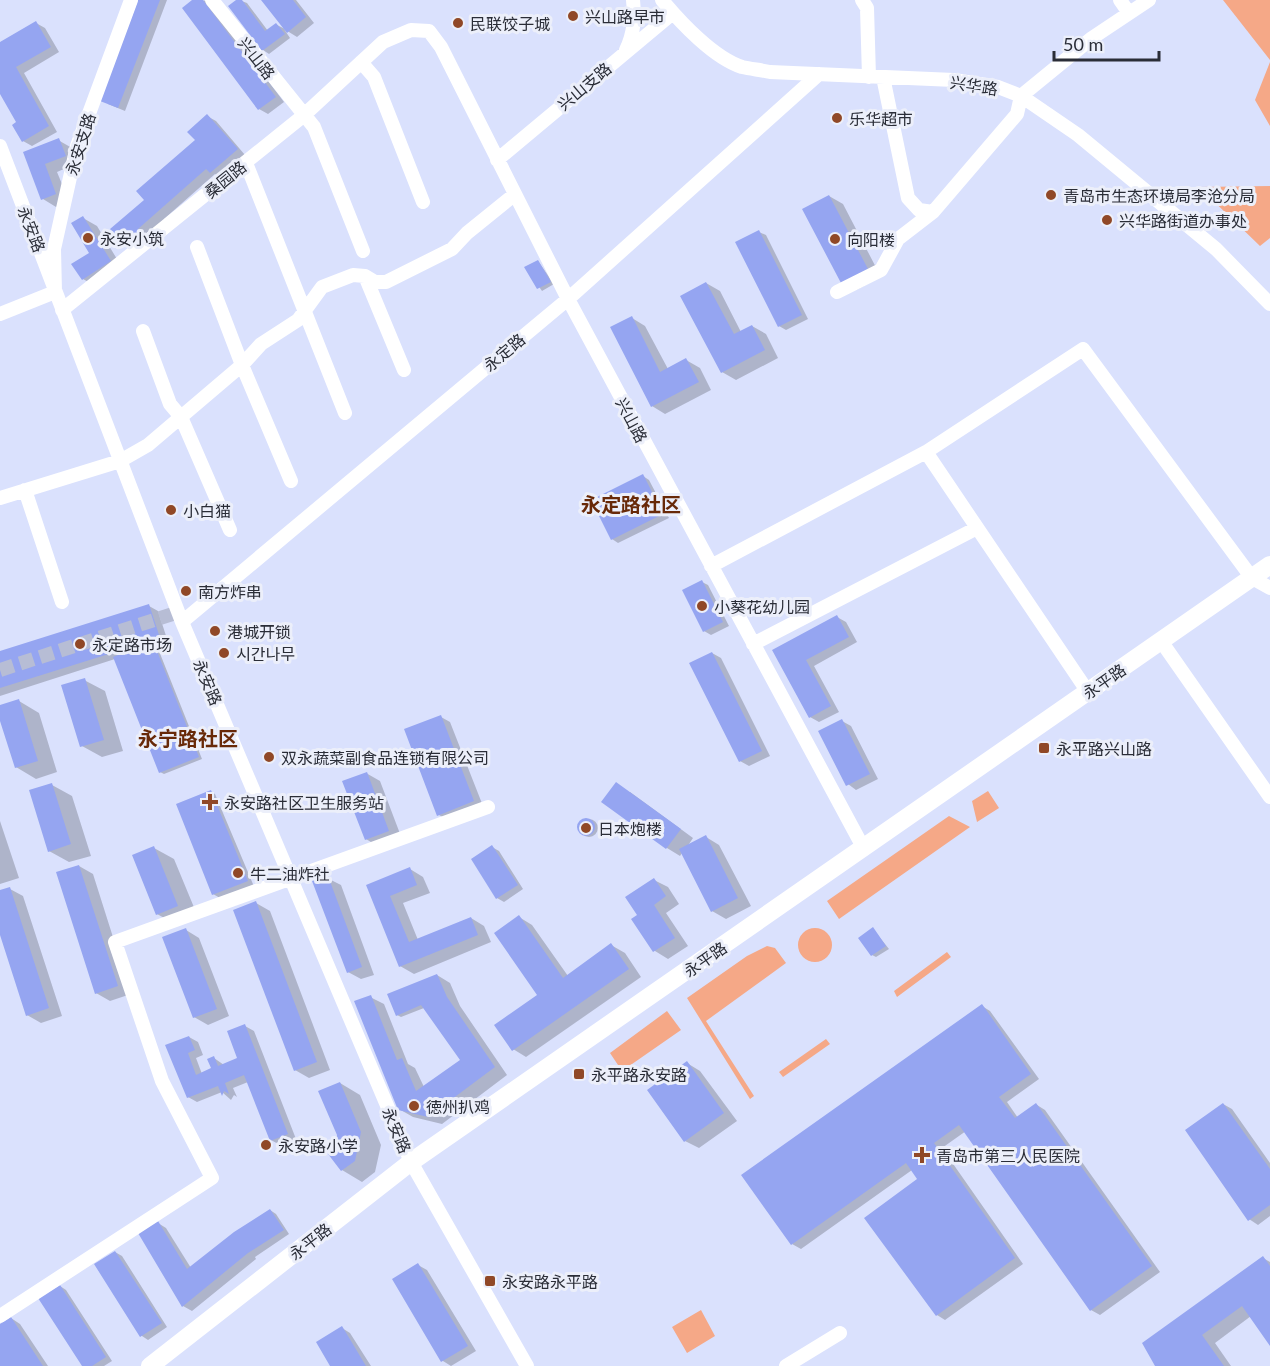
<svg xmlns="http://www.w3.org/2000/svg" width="1270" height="1366" viewBox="0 0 1270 1366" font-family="Lato,'Noto Sans SC','Noto Sans KR',sans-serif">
<rect width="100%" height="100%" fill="#dae1fd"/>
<!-- green -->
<path fill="#f5a887" d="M1223,0H1270V60Z
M1270,62V126L1255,100Z
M1270,186V238L1260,246L1199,187Z
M988,791L999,808L977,822L972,801Z
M949,816L970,827L839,919L827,901Z
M798 945a17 17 0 1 1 34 0a17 17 0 1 1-34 0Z
M767,946L775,948L786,963L706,1021L754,1096L750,1099L687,998L747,956Z
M947,952L951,957L897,997L894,991Z
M667,1011L681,1030L622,1071L610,1053Z
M826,1039L830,1044L783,1077L779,1072Z
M701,1310L715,1336L687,1353L672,1327Z"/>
<!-- shadow -->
<path fill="#0003" d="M140,0H167L125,111L108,104Z
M194,0L208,1L284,102L268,114L259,109Z
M239,0L247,3L268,31L277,25L287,30L263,0H296L314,23L297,37L284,29L290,38L269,54L263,50Z
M36,23L45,28L59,52L24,73L57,132L32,146L23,141L18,123L0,91V43Z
M207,116L216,121L245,155L220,177L215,174L164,219L168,222L137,249L123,241L197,140Z
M58,140L72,148L78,163L57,172L69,201L56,207L43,199L24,153Z
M829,196L843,204L881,277L856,290L842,282Z
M83,218L97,226L123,269L97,287L83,279L91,253Z
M759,232L766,235L808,319L786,330L779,326Z
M538,261L554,284L542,291L526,268Z
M706,283L720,291L741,332L752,326L766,334L778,358L736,380L722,372Z
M632,318L645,326L668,369L686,360L700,368L711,390L665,414L652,406Z
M643,476L649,480L669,518L618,543L612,539Z
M702,582L708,585L729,626L711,635L704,631Z
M149,606L158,611L168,642L157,646L202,759L164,774L160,772L115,659L0,696V653Z
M837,617L846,622L857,642L814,666L839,712L819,722L810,717L774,650Z
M712,653L721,658L770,756L749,766L740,761Z
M84,680L105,691L123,751L102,757L82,746Z
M19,701L39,713L57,772L36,779L16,767L0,716V707Z
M441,717L450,722L483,806L448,820L439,815Z
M842,721L851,726L878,779L856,790L848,784Z
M366,773L380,781L402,839L379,847L366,839Z
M52,785L72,796L91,856L69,862L49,851Z
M211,792L215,794L258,896L234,906L213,894Z
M630,792L693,838L687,847L706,837L719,845L751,906L726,919L712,911L682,853L680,856L667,848L604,802Z
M580 828a9 9 0 1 1 18 0a9 9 0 1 1-18 0Z
M0,821L19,878L0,884Z
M492,847L499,851L523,889L504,902L497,898Z
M154,848L174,859L198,917L177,925L157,914Z
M79,866L93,874L131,994L110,1001L96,993Z
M410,869L423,877L430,893L403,903L418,940L471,918L484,926L491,942L414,974L400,966L368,886Z
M327,878L341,885L374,975L361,979L348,972Z
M654,880L668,887L679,904L666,913L688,946L668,959L655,951L633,919L639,915Z
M10,889L23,896L62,1016L41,1023L27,1015L0,930V892Z
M256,903L270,911L330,1070L309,1078L295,1070Z
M519,917L532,925L568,976L611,945L625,953L641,977L526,1057L513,1049L539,995Z
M873,929L889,949L876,957L872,955Z
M186,930L199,938L229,1016L208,1025L194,1017Z
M437,975L450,983L460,1006L507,1075L442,1124L413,1117L399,1109L370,997L384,1004L408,1064L415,1068L424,1087L462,1061L424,1008L401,1017L397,1015Z
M982,1006L990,1011L1039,1079L1007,1102L1018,1118L1037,1105L1045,1110L1160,1272L1100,1315L1091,1310L966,1131L942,1148L1023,1264L945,1320L937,1315L919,1180L912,1170L801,1249L792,1244Z
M245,1026L254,1031L296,1139L280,1145L271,1140L248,1082L233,1088L237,1097L234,1095L231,1100L222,1092L197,1102L188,1097L167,1046L189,1037L198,1042L203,1055L196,1058L202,1074L213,1069L214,1058L224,1065L239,1059Z
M687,1063L700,1071L737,1121L699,1148L685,1141Z
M340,1083L360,1095L381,1145L375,1172L362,1182L342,1170L335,1150L338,1135Z
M1223,1104L1232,1109L1270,1163V1216L1258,1225L1249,1219Z
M270,1210L276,1214L289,1234L255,1257L256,1259L192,1311L183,1306L158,1223L166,1228L191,1268Z
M115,1252L122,1256L167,1327L148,1340L142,1336Z
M1263,1258L1270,1262V1343L1251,1316L1215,1343L1231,1366H1157Z
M418,1265L427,1270L476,1351L451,1366L443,1361Z
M60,1286L66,1290L112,1361L104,1366H84Z
M11,1318L20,1324L48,1366H1L0,1326Z
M342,1328L350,1333L371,1366H332Z"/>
<!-- building -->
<path fill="#95a5f1" d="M138,0H160L118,108L100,101Z
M192,0H203L276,97L258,110L182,8Z
M236,0H242L265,31L276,23L285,34L262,51L228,6Z
M261,0H293L306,17L287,33Z
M36,21L51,47L16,67L49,126L22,142L12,125L16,122L0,94V42Z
M207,114L238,149L210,173L206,169L138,229L141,232L131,241L128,237L122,242L110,229L144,200L136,191L195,140L187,132Z
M59,138L66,156L45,164L56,194L41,200L23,152Z
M829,195L868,269L841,283L802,209Z
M83,216L111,261L82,280L71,264L89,253L71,223Z
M759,230L802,315L778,327L735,242Z
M538,260L551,282L537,289L524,267Z
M706,282L734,334L752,325L765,350L721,373L680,296Z
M632,316L660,372L686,358L699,382L651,407L610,327Z
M643,474L663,514L611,540L591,500Z
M702,580L723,622L703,632L682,590Z
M149,604L160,638L0,688V651Z
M837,615L849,637L806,660L831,706L809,718L772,650Z
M153,641L199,757L159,773L113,657Z
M712,652L762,751L739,762L689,663Z
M85,678L104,740L80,747L61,685Z
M19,699L38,761L15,768L0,721V705Z
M441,715L474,801L437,816L404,729Z
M842,719L870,774L846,786L818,731Z
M367,772L389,831L365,840L342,781Z
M616,782L681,829L666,849L601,802Z
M52,783L71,844L48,852L29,790Z
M211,790L248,881L212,895L176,804Z
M577 827a9 9 0 1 1 18 0a9 9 0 1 1-18 0Z
M706,835L738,898L711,912L679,849Z
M492,845L518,885L496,899L471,859Z
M154,846L178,906L156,915L132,855Z
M79,865L118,986L95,994L56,872Z
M410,867L417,885L390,896L409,942L471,917L478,935L399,967L366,885Z
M328,876L362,967L347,973L312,881Z
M654,878L666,896L654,905L675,938L653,952L631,919L637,915L625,897Z
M10,887L49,1008L26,1016L0,935V890Z
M256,901L317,1062L294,1071L233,910Z
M519,915L563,978L611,943L629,969L512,1051L494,1025L537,995L494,933Z
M873,927L886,946L871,956L858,938Z
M186,928L217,1009L193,1018L162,937Z
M437,974L447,997L495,1067L428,1117L398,1110L354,1001L371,995L397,1060L402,1058L416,1091L460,1060L421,1005L396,1016L387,994Z
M982,1004L1031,1074L999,1097L1015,1118L1036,1103L1152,1266L1090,1311L959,1125L934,1143L1015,1258L936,1316L864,1218L917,1179L906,1163L791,1245L741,1175Z
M245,1024L288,1134L270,1141L244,1075L225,1083L229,1094L224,1091L222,1096L218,1086L187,1098L165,1045L189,1036L195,1050L188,1053L196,1075L211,1068L207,1059L214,1056L218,1066L237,1058L227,1031Z
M687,1061L724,1113L684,1142L647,1090Z
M340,1082L361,1132L355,1161L341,1171L328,1154L334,1149L337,1135L318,1091Z
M1223,1103L1270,1169V1205L1248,1221L1185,1130Z
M270,1209L284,1230L248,1253L182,1307L138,1233L158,1221L187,1269L234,1232Z
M115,1251L162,1323L140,1337L94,1264Z
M1263,1256L1270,1266V1346L1242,1306L1202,1335L1224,1366H1155L1142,1343Z
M418,1263L468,1346L441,1362L392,1279Z
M60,1285L106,1357L92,1366H82L38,1298Z
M11,1317L43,1366H0V1324Z
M342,1326L366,1366H330L316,1342Z"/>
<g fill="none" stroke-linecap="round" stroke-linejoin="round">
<!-- minor-tunnel -->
<path stroke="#b7bdd5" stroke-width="14" stroke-dasharray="14 7" stroke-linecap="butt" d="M0,670L179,612"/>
<!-- minor -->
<path stroke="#fff" stroke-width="14" d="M212,0L314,127L363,251
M662,0C681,23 714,58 742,67C751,69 761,70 770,72L954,80L998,87L1021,96L1078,135L1216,249L1270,304
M862,0L867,8L869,77
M1120,0L1129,13
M626,50C634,33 635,19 633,0
M361,62L374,77L423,202
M883,77L908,198L919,210L933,212
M0,146L182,622L411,1162L527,1366
M497,160L673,13
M246,163L345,413
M197,247L242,365L291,481
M365,276L404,370
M837,292L881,270L898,239L933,212L1017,114L1021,96L1092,38L1149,0
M62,310L303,116L383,42L411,30L429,31L441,47L568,299L864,849
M0,314L55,292L54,249L77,146L131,0
M143,331L170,404L181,417L230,530
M926,452L1088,692
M25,490L62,602
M0,498L120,461L148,445L242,365L261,344L298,320L322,287L353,275L365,276L375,282H386L452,249L467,233L514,195
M711,566L926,452L1083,349L1252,578L1270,588
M182,622L568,299L819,74
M1161,641L1270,797
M753,644L977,528
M0,1316L212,1178L162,1081L115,942L488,807
M786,1366L840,1333"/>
<!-- major -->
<path stroke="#fff" stroke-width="18" d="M150,1366L411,1162L1270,565"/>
</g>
<!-- markers -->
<g fill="#904827" stroke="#eceffa" stroke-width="2">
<circle cx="573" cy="16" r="6"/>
<circle cx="458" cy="23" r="6"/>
<circle cx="837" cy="118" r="6"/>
<circle cx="1051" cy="195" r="6"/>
<circle cx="1107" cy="220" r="6"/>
<circle cx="88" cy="238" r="6"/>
<circle cx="835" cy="239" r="6"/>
<circle cx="171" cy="510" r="6"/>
<circle cx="186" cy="591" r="6"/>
<circle cx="702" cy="606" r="6"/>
<circle cx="215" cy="631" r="6"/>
<circle cx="80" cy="644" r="6"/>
<circle cx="224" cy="653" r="6"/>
<rect x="1038" y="742" width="12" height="12" rx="3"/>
<circle cx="269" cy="757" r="6"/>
<path d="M207 793h6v6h6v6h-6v6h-6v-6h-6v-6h6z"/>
<circle cx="586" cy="828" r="6"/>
<circle cx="238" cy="873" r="6"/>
<rect x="573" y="1068" width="12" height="12" rx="3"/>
<circle cx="414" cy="1106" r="6"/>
<circle cx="266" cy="1145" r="6"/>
<path d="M919 1146h6v6h6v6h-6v6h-6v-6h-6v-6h6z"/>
<rect x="484" y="1275" width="12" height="12" rx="3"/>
</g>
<g text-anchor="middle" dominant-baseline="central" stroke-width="6" stroke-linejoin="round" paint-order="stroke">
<!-- poi labels -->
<g font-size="16" fill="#2a2d37" stroke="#eceffa" text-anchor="start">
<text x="585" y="16">兴山路早市</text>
<text x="470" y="23">民联饺子城</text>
<text x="849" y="118">乐华超市</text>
<text x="1063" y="195">青岛市生态环境局李沧分局</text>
<text x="1119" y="220">兴华路街道办事处</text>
<text x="100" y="238">永安小筑</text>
<text x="847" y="239">向阳楼</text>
<text x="183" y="510">小白猫</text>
<text x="198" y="591">南方炸串</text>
<text x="714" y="606">小葵花幼儿园</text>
<text x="227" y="631">港城开锁</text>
<text x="92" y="644">永定路市场</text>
<text x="236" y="653">시간나무</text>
<text x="1056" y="748">永平路兴山路</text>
<text x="281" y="757">双永蔬菜副食品连锁有限公司</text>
<text x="224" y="802">永安路社区卫生服务站</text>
<text x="598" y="828">日本炮楼</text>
<text x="250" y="873">牛二油炸社</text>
<text x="591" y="1074">永平路永安路</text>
<text x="426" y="1106">徳州扒鸡</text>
<text x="278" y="1145">永安路小学</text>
<text x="936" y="1155">青岛市第三人民医院</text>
<text x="502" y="1281">永安路永平路</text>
</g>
<!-- street labels -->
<g font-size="16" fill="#2a2d37" stroke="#eceffa">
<text transform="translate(257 58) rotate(52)">兴山路</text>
<text transform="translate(974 85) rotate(9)">兴华路</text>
<text transform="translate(584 86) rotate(-40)">兴山支路</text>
<text transform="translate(80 144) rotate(-73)">永安支路</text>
<text transform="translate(225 179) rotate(-39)">桑园路</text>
<text transform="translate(32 229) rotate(69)">永安路</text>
<text transform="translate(504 352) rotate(-40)">永定路</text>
<text transform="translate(632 420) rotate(62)">兴山路</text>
<text transform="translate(1104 681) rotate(-35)">永平路</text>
<text transform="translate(208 682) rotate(67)">永安路</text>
<text transform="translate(705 959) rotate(-35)">永平路</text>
<text transform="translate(397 1130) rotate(67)">永安路</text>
<text transform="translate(310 1241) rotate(-38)">永平路</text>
</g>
<!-- quarter labels -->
<g font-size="20" font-weight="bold" fill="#682908" stroke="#eceffa">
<text x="631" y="504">永定路社区</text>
<text x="188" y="738">永宁路社区</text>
</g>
</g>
<!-- scale -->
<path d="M1054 51v9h105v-9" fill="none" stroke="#2a2d37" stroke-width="3"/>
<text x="1063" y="51" font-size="18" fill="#2a2d37" stroke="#eceffa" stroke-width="4.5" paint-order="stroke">50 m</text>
</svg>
